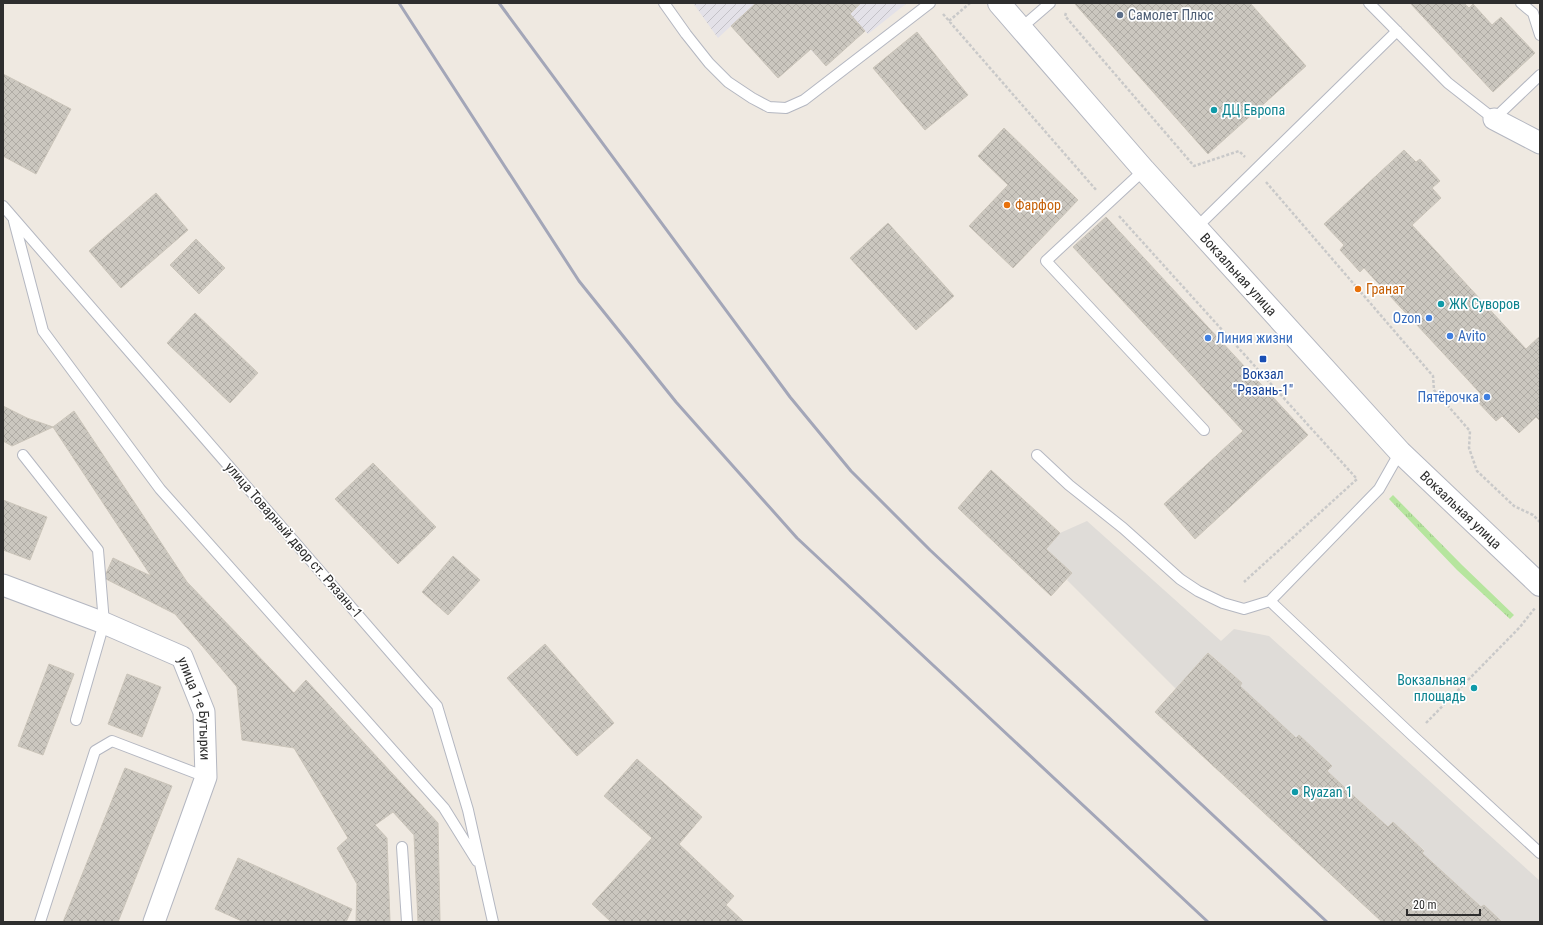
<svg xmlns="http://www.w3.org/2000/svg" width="1543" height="925" viewBox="0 0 1543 925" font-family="'Roboto Condensed',sans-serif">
<defs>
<pattern id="industrial-furrows" width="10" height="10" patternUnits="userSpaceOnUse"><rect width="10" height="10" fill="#e3e1e8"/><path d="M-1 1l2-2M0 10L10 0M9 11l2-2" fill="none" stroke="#c3c1c7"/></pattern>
<pattern id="grass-tufts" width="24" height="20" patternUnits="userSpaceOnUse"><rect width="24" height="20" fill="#b6e59e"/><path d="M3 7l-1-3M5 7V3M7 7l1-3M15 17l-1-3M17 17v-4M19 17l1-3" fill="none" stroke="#9dc588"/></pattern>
<pattern id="building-cross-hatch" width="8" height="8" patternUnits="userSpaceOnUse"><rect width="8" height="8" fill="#cbc7bf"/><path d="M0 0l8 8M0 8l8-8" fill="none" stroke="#afaba4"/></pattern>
</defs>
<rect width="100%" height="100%" fill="#efe9e1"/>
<!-- industrial -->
<path fill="url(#industrial-furrows)" d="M693,3H907L868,34L865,31L826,66L810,49L778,78L731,26L718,38Z"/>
<!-- grass -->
<path fill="url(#grass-tufts)" d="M1393,495L1462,565L1514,615L1510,619L1457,570L1389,499Z"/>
<!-- plaza -->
<path fill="#dfdcd8" d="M1087,521L1221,641L1234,629L1269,636L1540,881V922H1502L1484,905L1481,907L1422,853L1424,850L1393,822L1388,827L1327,771L1331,766L1299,736L1296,738L1240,686L1242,683L1209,653L1176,689L1067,580L1072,573L1046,549L1060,533Z"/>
<!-- building -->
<path fill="url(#building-cross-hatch)" stroke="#cbc5ba" d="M756,3H861L850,14L865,31L826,66L811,49L778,78L731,26Z
M1076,3H1250L1306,66L1208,154L1075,4Z
M1410,3H1464L1469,8L1473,4L1492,25L1501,17L1535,53L1493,92Z
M917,32L968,95L925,130L873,68Z
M3,74L71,109L36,174L3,156Z
M1004,128L1078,200L1013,268L969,226L1008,185L978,156Z
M1404,150L1416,162L1420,159L1440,181L1432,188L1441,198L1412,225L1526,349L1540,336V421L1536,417L1519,433L1502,416L1496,421L1475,399L1481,394L1364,268L1360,272L1340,250L1344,245L1324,224Z
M156,193L188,230L121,288L89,251Z
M1106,217L1308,435L1195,539L1164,504L1243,431L1073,247Z
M888,223L954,296L916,330L850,258Z
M196,239L225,268L199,294L170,265Z
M195,313L258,373L230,403L167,343Z
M3,406L27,418L53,427L12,446L3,441Z
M74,411L187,582L294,693L306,680L438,823L440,922H418L414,835L393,812L375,825L387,838L390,922H356L357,884L337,848L348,838L294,748L242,740L237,687L175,614L104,578L113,558L151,576L53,427Z
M373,463L436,527L398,564L335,499Z
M991,470L1060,533L1046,549L1072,573L1051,596L958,508Z
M3,500L47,517L30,560L3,550Z
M453,556L480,580L448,615L422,592Z
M545,644L614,723L577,756L507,678Z
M1208,653L1242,683L1240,686L1296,738L1299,735L1332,766L1327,771L1357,799L1388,827L1393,822L1424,851L1422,853L1481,907L1484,905L1502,922H1382L1155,712Z
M49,664L74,674L43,755L18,746Z
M127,674L161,687L142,737L108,724Z
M637,759L702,817L679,844L734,896L726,905L744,922H611L592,904L652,838L604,796Z
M125,768L172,786L118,922H63Z
M238,858L352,909L346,922H244L215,909Z"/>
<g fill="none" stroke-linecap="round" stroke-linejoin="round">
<!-- service casing -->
<g stroke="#b4b7c1" stroke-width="12">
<path id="service" d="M664,3L686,34L709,63L728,82L752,98L769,107L786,108L804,100L930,3
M1369,3L1448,83L1494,119L1540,75
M1521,3L1533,13L1540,35
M1021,28L1050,3
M1144,170L1046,261L1204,430
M3,206L437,706L468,810L493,922
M14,221L43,331L160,489L444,808L477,861
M1196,228L1397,31
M1400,452L1379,489L1270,601L1413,736L1540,853
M23,455L98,550L104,623L76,720
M1037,455L1069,485L1123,528L1180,579L1198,591L1223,603L1244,609L1270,601
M402,847L407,922
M40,922L95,751L112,741L206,777"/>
</g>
<!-- minor casing -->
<g stroke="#b4b7c1" stroke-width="23">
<g id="minor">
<path d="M1494,119L1540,143"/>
<path id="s1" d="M3,585L104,623L182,657L204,712L206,777L154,922"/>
</g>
</g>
<!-- secondary casing -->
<g stroke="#b4b7c1" stroke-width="24">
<g id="secondary">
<path id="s2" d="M999,3L1144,170L1400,452L1540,585"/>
</g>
</g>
<!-- path -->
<path stroke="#c9c9c9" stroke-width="2.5" stroke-dasharray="3 2" stroke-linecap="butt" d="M1066,13L1065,16L1194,166L1239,151L1245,157
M943,14L1097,191
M949,21L970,3
M1266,182L1433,376L1434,390L1470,431L1469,448L1477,471L1514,506L1533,515L1540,522
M1119,216L1357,479L1244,582
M1426,723L1520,627L1535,608"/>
<!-- service -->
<use href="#service" stroke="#fff" stroke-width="10"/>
<!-- minor -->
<use href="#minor" stroke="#fff" stroke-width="21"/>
<!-- secondary -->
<use href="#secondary" stroke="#fff" stroke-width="22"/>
<!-- rail -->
<path stroke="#a3a6b8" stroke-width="3" d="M399,3L579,281L676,402L797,538L1208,922
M499,3L790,397L851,471L930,550L1327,922"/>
</g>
<!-- markers -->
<circle fill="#5c6f8a" stroke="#fff" stroke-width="1.5" cx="1120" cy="15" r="4"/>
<g fill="#0f9aa8" stroke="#fff" stroke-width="1.5">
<circle cx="1214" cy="110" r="4"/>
<circle cx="1441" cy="304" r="4"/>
<circle cx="1474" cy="688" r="4"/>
<circle cx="1295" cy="792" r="4"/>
</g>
<g fill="#e8710a" stroke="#fff" stroke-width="1.5">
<circle cx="1007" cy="205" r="4"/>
<circle cx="1358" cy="289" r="4"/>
</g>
<g fill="#3f7fe0" stroke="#fff" stroke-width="1.5">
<circle cx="1429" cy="318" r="4"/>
<circle cx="1450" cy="336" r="4"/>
<circle cx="1208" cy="338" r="4"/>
<circle cx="1487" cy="397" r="4"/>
</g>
<rect fill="#1a4fb4" stroke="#fff" stroke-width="1.5" x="1259" y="355" width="8" height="8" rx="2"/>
<g text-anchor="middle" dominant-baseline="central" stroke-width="3.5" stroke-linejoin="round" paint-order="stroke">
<!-- service labels -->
<g font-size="14" fill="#4e5e75" stroke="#fff" text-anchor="start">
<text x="1128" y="15">Самолет Плюс</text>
</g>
<!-- culture labels -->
<g font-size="14" fill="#0d838f" stroke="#fff" text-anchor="start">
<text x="1222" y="110">ДЦ Европа</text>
<text x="1449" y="304">ЖК Суворов</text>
<text x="1466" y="680" text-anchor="end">Вокзальная<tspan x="1466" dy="16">площадь</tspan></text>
<text x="1303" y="792">Ryazan 1</text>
</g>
<!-- food labels -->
<g font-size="14" fill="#c56008" stroke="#fff" text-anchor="start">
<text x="1015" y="205">Фарфор</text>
<text x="1366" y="289">Гранат</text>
</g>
<!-- street labels -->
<g font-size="14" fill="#2e2e2e" stroke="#fff">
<text stroke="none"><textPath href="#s2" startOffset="362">Вокзальная улица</textPath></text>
<text stroke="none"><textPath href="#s2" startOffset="686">Вокзальная улица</textPath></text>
<text transform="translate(294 540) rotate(49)">улица Товарный двор ст. Рязань-1</text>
<text stroke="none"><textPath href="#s1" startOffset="247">улица 1-е Бутырки</textPath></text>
</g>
<!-- shop labels -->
<g font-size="14" fill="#366cbe" stroke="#fff" text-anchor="end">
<text x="1421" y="318">Ozon</text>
<text x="1458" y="336" text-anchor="start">Avito</text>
<text x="1216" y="338" text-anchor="start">Линия жизни</text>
<text x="1479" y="397">Пятёрочка</text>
</g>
<!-- transit labels -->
<g font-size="14" fill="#164399" stroke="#fff">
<text x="1263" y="374">Вокзал<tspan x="1263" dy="16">"Рязань-1"</tspan></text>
</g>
</g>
<!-- border -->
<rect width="1543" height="925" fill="none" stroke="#2e2e2e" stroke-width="8"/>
<!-- scale -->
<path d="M1407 909v6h73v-6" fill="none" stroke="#2e2e2e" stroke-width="2"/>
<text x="1413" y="909" font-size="12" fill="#2e2e2e" stroke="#ffffff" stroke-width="3" paint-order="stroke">20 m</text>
</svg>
